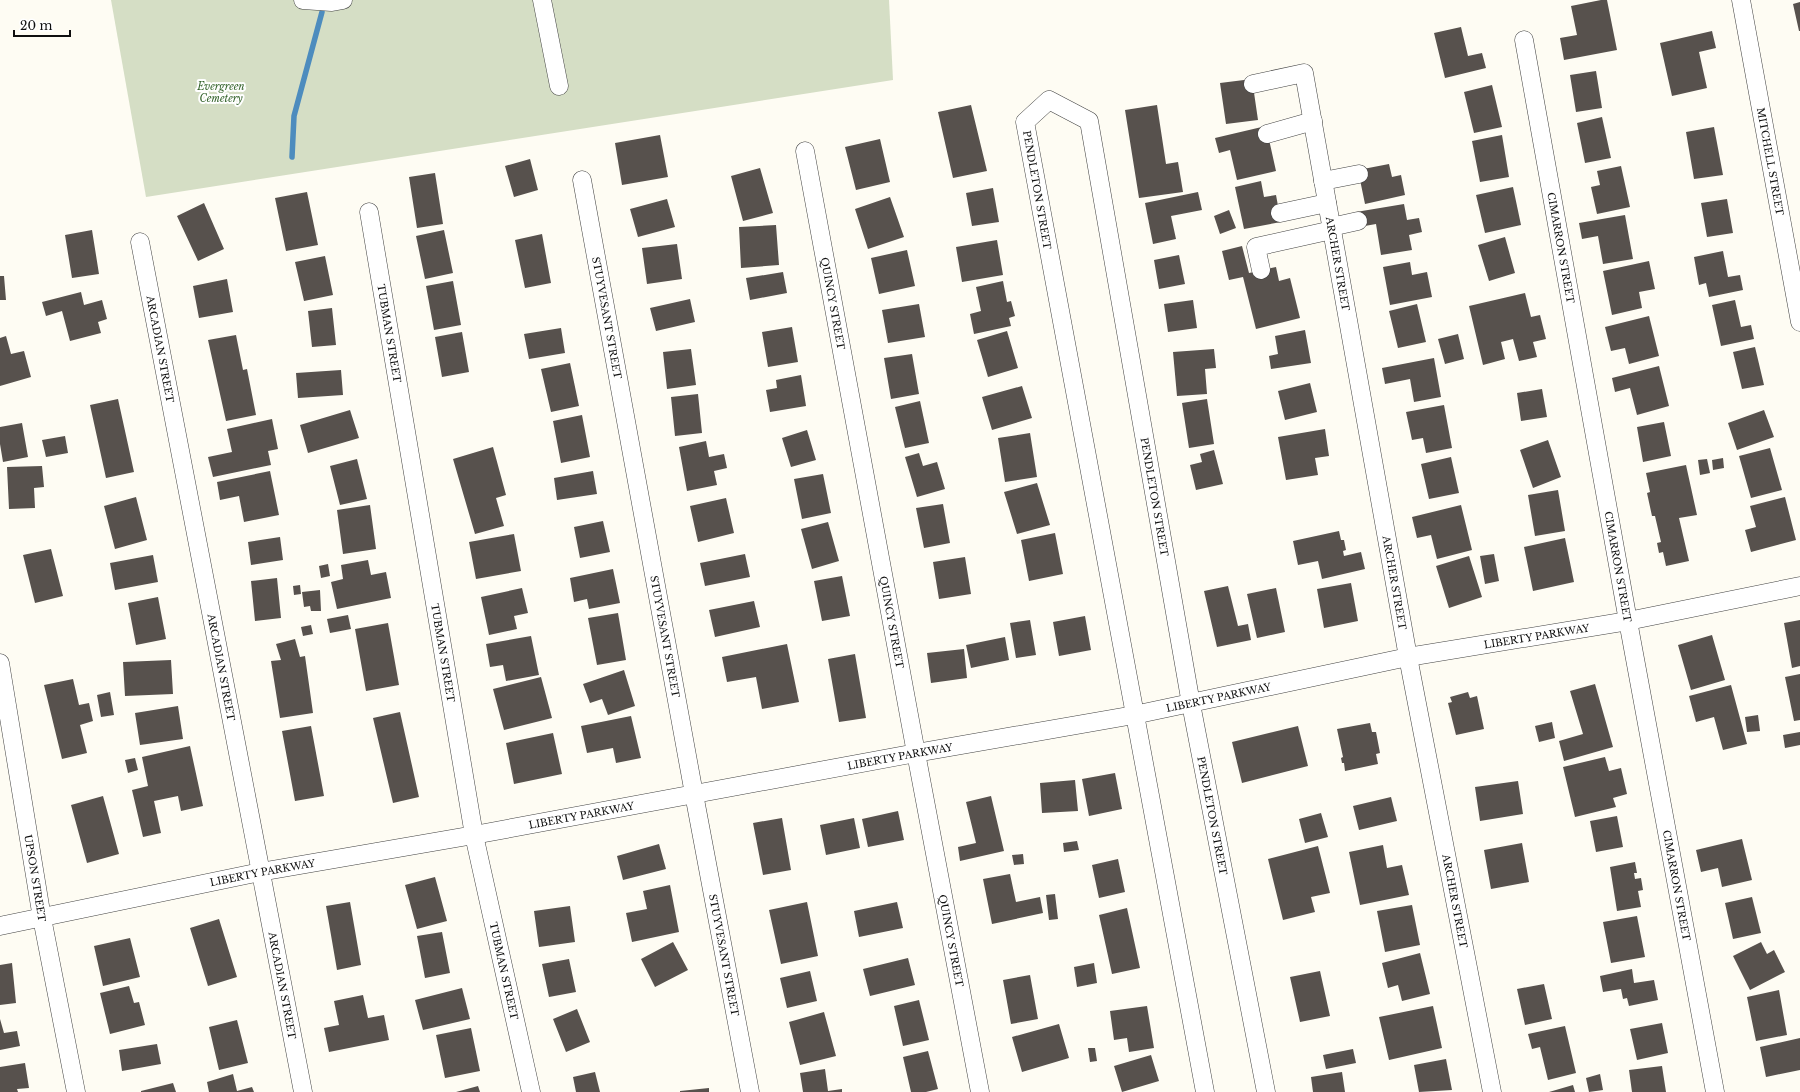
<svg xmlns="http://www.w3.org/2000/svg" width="1800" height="1092" viewBox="0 0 1800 1092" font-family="'Libre Baskerville',serif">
<rect width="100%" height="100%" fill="#fefcf3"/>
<!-- cemetery -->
<path fill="#d5dec5" d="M111,0H889L893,80L146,197Z"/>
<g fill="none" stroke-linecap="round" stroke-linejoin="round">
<!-- stream -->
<path stroke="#4d8cbe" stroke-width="5.5" d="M292,157L294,116L322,12"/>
</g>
<!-- building -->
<path fill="#57514d" d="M1601,0H1607L1617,50L1564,60L1560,38L1577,35L1571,6Z
M1800,2V31H1799L1793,4Z
M1461,27L1468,56L1482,53L1486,68L1445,78L1434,33Z
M1712,31L1716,48L1699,52L1707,88L1672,96L1660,43Z
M1596,71L1602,108L1576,112L1570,75Z
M1252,79L1258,120L1226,124L1220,83Z
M1492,85L1502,127L1474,133L1464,92Z
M971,105L987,171L953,178L938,112Z
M1157,105L1166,164L1178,162L1183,192L1139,198L1125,110Z
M1602,117L1611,158L1585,163L1577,123Z
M1266,126L1276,171L1237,180L1230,150L1219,153L1215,138Z
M1714,127L1723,175L1694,179L1686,132Z
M660,135L668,177L622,185L615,143Z
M1502,135L1509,177L1480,182L1472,141Z
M880,139L890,182L856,190L845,147Z
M530,159L538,190L514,197L505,166Z
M1389,164L1392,177L1401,175L1405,195L1365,204L1358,170Z
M1621,166L1630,207L1597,214L1591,187L1600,185L1597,171Z
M760,168L773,213L743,221L731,176Z
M435,173L443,224L417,228L409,177Z
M1261,181L1264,197L1276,195L1281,222L1244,229L1235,187Z
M1513,187L1521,225L1485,233L1476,195Z
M993,188L999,222L972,226L966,193Z
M307,192L318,245L286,251L275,198Z
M1198,192L1202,210L1171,216L1176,239L1153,244L1145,203Z
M890,197L904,237L868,249L855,209Z
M667,199L675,227L638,237L630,209Z
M1727,199L1733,233L1707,237L1701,203Z
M204,203L224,249L198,261L177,216Z
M1404,204L1407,220L1419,218L1422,232L1409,235L1412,250L1381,255L1376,224L1359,227L1356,212Z
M1229,210L1236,228L1220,234L1214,216Z
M1625,215L1633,259L1603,264L1598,236L1582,239L1579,223Z
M776,225L779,265L741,268L739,227Z
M92,230L99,274L72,278L65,235Z
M444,230L453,273L425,279L416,236Z
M542,234L551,283L525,288L515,240Z
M1505,237L1515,273L1489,281L1478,245Z
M997,240L1003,275L962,282L956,247Z
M677,244L682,279L647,284L642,248Z
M1242,246L1249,273L1276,267L1279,281L1290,278L1300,318L1256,329L1243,277L1229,280L1222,251Z
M907,250L915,286L879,294L871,258Z
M1723,251L1728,277L1740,275L1743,290L1709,297L1706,283L1699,285L1694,257Z
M1179,255L1185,284L1159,289L1154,260Z
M325,256L333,295L304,301L295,262Z
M1649,261L1655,289L1639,292L1642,308L1612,315L1603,271Z
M1410,262L1412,275L1427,272L1432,297L1390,305L1383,267Z
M783,272L787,293L750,300L746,278Z
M0,276H4L6,300H0Z
M227,279L233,312L199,318L193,286Z
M453,281L461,325L434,330L426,286Z
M1003,281L1007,302L1011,301L1015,316L1009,318L1011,326L974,334L970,314L981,311L976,287Z
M81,292L84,305L102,300L107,319L98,322L101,333L70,341L62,311L46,316L42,302Z
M1525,293L1531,317L1540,315L1546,339L1533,342L1537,357L1519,361L1513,339L1501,342L1505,359L1483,365L1469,306Z
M690,299L695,322L656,331L650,308Z
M1193,300L1197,328L1168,332L1164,304Z
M1735,300L1741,327L1751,325L1754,339L1721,346L1712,305Z
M919,304L925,337L888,343L882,310Z
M1417,304L1426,342L1398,348L1389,311Z
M332,308L336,345L312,347L308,311Z
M1649,316L1659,356L1629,364L1625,348L1611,351L1605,327Z
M792,327L798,362L768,367L762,332Z
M561,328L565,353L529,359L524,334Z
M1305,330L1311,363L1271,369L1269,356L1278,354L1275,336Z
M1007,331L1018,368L988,377L977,340Z
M462,332L469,372L442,377L435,337Z
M1458,334L1464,359L1445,364L1438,339Z
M236,335L243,370L247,369L256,415L226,421L208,340Z
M6,336L11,354L24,351L31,377L0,386V338Z
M1755,347L1764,385L1742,389L1733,352Z
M691,349L696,385L667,389L663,352Z
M1214,349L1216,368L1205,369L1207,394L1177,396L1173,352Z
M912,354L919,394L891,399L884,358Z
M1434,358L1441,397L1414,402L1410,379L1385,384L1382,368Z
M570,363L579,406L551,412L541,369Z
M1659,366L1669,406L1637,415L1630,388L1615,392L1612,378Z
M341,370L343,395L298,398L296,373Z
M801,375L806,406L770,412L766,390L777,388L776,380Z
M1310,383L1317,412L1285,420L1278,391Z
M1022,386L1032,418L992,430L982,397Z
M1542,389L1547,417L1521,421L1517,393Z
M698,394L702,433L675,436L671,397Z
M118,399L134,472L106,478L90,405Z
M1207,399L1214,444L1189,448L1182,403Z
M920,401L929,443L905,448L895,407Z
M1444,405L1452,448L1426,453L1423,438L1412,440L1406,412Z
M350,410L359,438L308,453L300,425Z
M1764,410L1774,437L1737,450L1728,423Z
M582,415L590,457L561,463L553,421Z
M272,419L278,449L268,451L271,465L213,477L208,457L232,452L227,429Z
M1664,422L1671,456L1643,462L1637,427Z
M22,423L28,457L3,462L0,444V427Z
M1325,429L1329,456L1315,458L1318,475L1286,480L1278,437Z
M807,430L816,460L791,467L782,438Z
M1030,433L1037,477L1005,482L998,438Z
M65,436L68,453L46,457L42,440Z
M1548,440L1561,477L1533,488L1520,450Z
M706,441L709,457L724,454L727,468L714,471L717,485L687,491L679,447Z
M493,447L506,495L496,498L504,526L475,534L453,459Z
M1770,448L1782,490L1751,498L1739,456Z
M1214,450L1223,484L1196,490L1190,465L1202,462L1200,454Z
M919,453L923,466L937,462L945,489L917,497L905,457Z
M1451,457L1459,493L1429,499L1421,464Z
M1723,458L1724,468L1713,470L1712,460Z
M357,459L367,499L340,505L330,466Z
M1707,459L1710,473L1700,475L1698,460Z
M1686,465L1697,515L1679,518L1689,561L1666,566L1663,552L1659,553L1657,543L1661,542L1655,516H1652L1647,493L1650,492L1646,473Z
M42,466L44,487L34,488L35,508L9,509L7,467Z
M270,471L279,515L244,522L239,496L220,500L217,482Z
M593,471L597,494L557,500L554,478Z
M823,474L831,513L802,519L794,479Z
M1037,483L1050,525L1017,534L1004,492Z
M1558,490L1565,531L1535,536L1528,495Z
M136,497L147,540L115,549L104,506Z
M1785,497L1796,540L1751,552L1745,530L1756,527L1750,506Z
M726,498L734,533L698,542L690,506Z
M943,504L950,543L924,548L916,508Z
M370,505L376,549L343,554L337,510Z
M1461,505L1472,550L1437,559L1431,535L1417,538L1412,517Z
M603,521L610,552L580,558L574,527Z
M828,522L839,561L812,569L801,529Z
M1339,531L1341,540H1344L1346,550L1343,551L1344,556L1361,552L1365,569L1322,579L1318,561L1298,565L1293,541Z
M1055,533L1063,574L1029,581L1021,540Z
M514,534L521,571L476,579L469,542Z
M280,537L283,560L251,565L248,542Z
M1565,538L1574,582L1533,591L1524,547Z
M51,549L63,596L35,603L23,555Z
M745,554L750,577L705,586L700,563Z
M1494,554L1499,581L1485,584L1480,556Z
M153,555L158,582L115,590L110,563Z
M1469,556L1482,597L1449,608L1436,566Z
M965,557L971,594L939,599L933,562Z
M368,560L371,575L386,572L391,598L337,609L331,582L343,579L341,565Z
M328,564L330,576L321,578L319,566Z
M613,569L620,603L589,609L587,599L574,602L570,578Z
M842,576L850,616L822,621L814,581Z
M277,578L281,618L255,621L251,581Z
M1351,583L1358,621L1324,628L1317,589Z
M300,585L301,594L294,595L293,586Z
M1228,586L1238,626L1248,624L1251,640L1217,647L1204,591Z
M522,588L528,613L514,616L517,629L489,635L481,597Z
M1276,588L1285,632L1257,638L1247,594Z
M320,590L321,611H311L310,606L304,607L302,592Z
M158,597L166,639L136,645L128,603Z
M754,601L760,627L715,637L709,610Z
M618,613L626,660L597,665L588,618Z
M348,615L351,629L330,633L327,619Z
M1085,616L1091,650L1059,656L1053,622Z
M1030,620L1036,655L1016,658L1010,623Z
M1800,620V666L1792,668L1784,623Z
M388,623L399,685L366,691L355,629Z
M311,625L313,634L303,636L301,627Z
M1712,635L1725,680L1691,690L1678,645Z
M531,636L539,675L506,681L503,665L490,667L486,644Z
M1005,637L1009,660L971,668L966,645Z
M295,639L300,657L305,656L313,713L280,718L271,661L281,660L276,644Z
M787,644L799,702L762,709L756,677L727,682L722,657Z
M964,649L967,678L931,683L927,653Z
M855,654L866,718L839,722L828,659Z
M171,660L173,694L125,696L123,662Z
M624,670L635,706L608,715L602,699L590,703L583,684Z
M1800,674V720L1794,721L1785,677Z
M541,677L552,718L504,730L493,689Z
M73,679L79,705L89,703L93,721L80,725L87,753L62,759L44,685Z
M1595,684L1613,747L1564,761L1559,741L1583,734L1570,691Z
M1731,685L1747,744L1723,750L1714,717L1696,722L1689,696Z
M110,692L114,715L101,717L97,695Z
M1468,692L1470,698L1477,696L1484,729L1456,735L1448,703L1452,702L1450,697Z
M178,706L183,739L140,745L135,713Z
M400,712L419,797L393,803L373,718Z
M1758,715L1760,731L1747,732L1745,717Z
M631,716L641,758L616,763L613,748L587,753L581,726Z
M1552,722L1555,738L1539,742L1535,726Z
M1370,723L1372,732H1376L1380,753L1376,754L1378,764L1345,771L1344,763H1342L1341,758L1343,757L1337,729Z
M311,726L324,796L295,801L282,731Z
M1298,726L1308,766L1242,783L1232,742Z
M1800,732V745L1785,748L1783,735Z
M553,733L562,774L514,784L506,743Z
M190,746L203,806L181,811L178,796L154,801L161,833L143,837L132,790L148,786L142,757Z
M1605,757L1609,771L1621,768L1627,794L1613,798L1616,807L1575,817L1563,767Z
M135,758L138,770L128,773L125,760Z
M1115,773L1122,809L1089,816L1082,779Z
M1075,780L1078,811L1042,813L1040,783Z
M1518,781L1523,814L1480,821L1475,787Z
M103,796L119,854L87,863L71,805Z
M991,796L1004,851L960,861L958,847L976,843L966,802Z
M1391,797L1397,821L1359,830L1353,806Z
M898,811L904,840L868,847L862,819Z
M1321,813L1328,837L1305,843L1299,819Z
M1617,816L1623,847L1596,852L1590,821Z
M782,818L791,870L763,875L753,823Z
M854,818L860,848L826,855L820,825Z
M1742,839L1752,880L1722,887L1718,868L1701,872L1696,850Z
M1077,841L1079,850L1064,852L1063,843Z
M1522,843L1529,882L1491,889L1484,850Z
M659,844L666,869L623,880L617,856Z
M1383,845L1387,868L1402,865L1409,895L1360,905L1349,852Z
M1318,846L1330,893L1311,897L1315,912L1283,920L1268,859Z
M1023,854L1024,864L1014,865L1012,855Z
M1118,859L1125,892L1099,898L1092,865Z
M1635,862L1637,873H1634L1635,879L1641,878L1643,890L1638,891L1641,907L1617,911L1610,867Z
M1010,874L1016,902L1040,897L1043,913L992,924L983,879Z
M435,877L447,921L417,929L405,885Z
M670,885L679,932L632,942L626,913L647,909L643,891Z
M1055,894L1058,919L1049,920L1046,895Z
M1752,897L1761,933L1733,939L1725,903Z
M350,902L361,965L337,970L326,906Z
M807,902L818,956L781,964L769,910Z
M897,902L903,928L859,937L854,911Z
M1412,905L1420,945L1385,952L1377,911Z
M570,906L575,942L539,947L534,911Z
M1127,908L1140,968L1112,974L1099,915Z
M1637,916L1645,957L1611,963L1603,922Z
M219,919L237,977L208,986L190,928Z
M442,932L450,973L425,978L417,936Z
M130,938L140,977L103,986L94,946Z
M673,942L688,970L655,987L641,959Z
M1761,942L1767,954L1774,950L1785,972L1750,990L1733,956Z
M1420,953L1430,994L1402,1001L1398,985L1388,988L1382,963Z
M908,958L915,985L870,996L863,969Z
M569,959L576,992L549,997L542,964Z
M12,963L16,1003L0,1005V965Z
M1094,963L1097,983L1077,987L1074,967Z
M1632,969L1634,983L1654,980L1658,1000L1629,1006L1627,998L1623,999L1621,989L1603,992L1600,976Z
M810,971L817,1001L787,1008L780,978Z
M1320,971L1330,1016L1300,1022L1290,977Z
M1030,975L1038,1019L1011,1024L1003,980Z
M1544,984L1552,1019L1525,1025L1517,989Z
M129,986L134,1003L139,1002L145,1025L110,1034L100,993Z
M462,988L470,1019L423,1030L415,1000Z
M1779,990L1787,1035L1756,1041L1747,997Z
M363,995L368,1018L384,1015L389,1040L329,1052L324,1028L339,1025L334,1001Z
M919,1000L929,1040L903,1046L894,1006Z
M1147,1006L1154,1048L1129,1052L1127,1038L1114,1040L1110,1011Z
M1433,1006L1442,1048L1389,1060L1379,1017Z
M577,1009L590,1042L566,1052L553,1019Z
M824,1012L836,1056L800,1065L789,1022Z
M0,1019L4,1033L17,1031L20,1046L0,1050Z
M237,1020L248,1063L219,1070L209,1027Z
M1662,1023L1668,1053L1637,1060L1630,1029Z
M1059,1024L1069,1058L1022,1072L1012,1037Z
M1565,1026L1576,1073L1548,1080L1540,1047L1532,1049L1528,1034Z
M471,1028L480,1071L445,1078L436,1035Z
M1800,1038V1070L1766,1077L1760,1047Z
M157,1044L161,1064L122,1071L119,1050Z
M1088,1048H1095L1097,1061L1090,1062Z
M1353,1049L1356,1063L1326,1069L1323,1055Z
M928,1051L938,1089L926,1092H911L903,1057Z
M1151,1055L1159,1081L1122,1092L1114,1066Z
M1446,1059L1452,1090L1419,1092L1414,1065Z
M25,1063L29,1088L17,1089L18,1092H0V1067Z
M1662,1066L1666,1092H1632L1629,1070Z
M825,1069L828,1091L842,1089V1092H803L800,1073Z
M595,1072L600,1092H576L573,1077Z
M1342,1072L1345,1092H1313L1311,1077Z
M233,1074L237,1091L252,1087L254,1092H209L207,1082Z
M1600,1074L1603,1090L1589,1092L1586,1078Z
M173,1083L176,1092H141V1091Z
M1573,1085L1575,1092H1549Z
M478,1086L480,1092H456Z
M709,1088V1092H680V1091Z"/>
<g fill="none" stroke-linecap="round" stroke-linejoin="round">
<!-- minor casing -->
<g stroke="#424242" stroke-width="19">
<g id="minor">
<path d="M303,0L332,2L343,0"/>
<path d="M542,0L559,86"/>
<path id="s1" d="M1741,0L1800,322"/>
<path id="s2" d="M1524,40L1628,621L1715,1092"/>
<path id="s3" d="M1253,84L1304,73L1408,657L1492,1092"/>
<path d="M1267,134L1313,121"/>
<path id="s4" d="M805,151L916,753L980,1092"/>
<path id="s5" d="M582,180L694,794L750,1092"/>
<path d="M1323,181L1359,174"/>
<path id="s6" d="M369,212L474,835L531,1092"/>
<path d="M1280,213L1327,203"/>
<path d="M1331,227L1358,221"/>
<path id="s7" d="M140,242L303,1092"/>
<path d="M1261,270L1256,247L1332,230"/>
<path id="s8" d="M0,663L42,918L76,1092"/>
<path id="s9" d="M0,926L260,872L474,835L916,753L1134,715L1408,657L1628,621L1800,586"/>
<path id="s10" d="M1205,1092L1025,122L1049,100L1089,121L1191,704L1266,1092"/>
</g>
</g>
<!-- minor -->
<use href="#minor" stroke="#fff" stroke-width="18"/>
</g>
<g text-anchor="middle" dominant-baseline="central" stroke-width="4" stroke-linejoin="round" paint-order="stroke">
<!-- park labels -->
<g font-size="10" font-style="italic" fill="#306027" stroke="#fff">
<text x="221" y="86">Evergreen<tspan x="221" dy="12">Cemetery</tspan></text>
</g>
<!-- street labels -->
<g font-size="10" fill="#0f0f0f" stroke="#fff">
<text stroke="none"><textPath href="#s1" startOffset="164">MITCHELL STREET</textPath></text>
<text transform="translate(1037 190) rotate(80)">PENDLETON STREET</text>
<text stroke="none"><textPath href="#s2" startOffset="211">CIMARRON STREET</textPath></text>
<text stroke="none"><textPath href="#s3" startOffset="246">ARCHER STREET</textPath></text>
<text stroke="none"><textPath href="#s4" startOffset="155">QUINCY STREET</textPath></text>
<text stroke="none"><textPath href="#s5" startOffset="140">STUYVESANT STREET</textPath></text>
<text stroke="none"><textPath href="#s6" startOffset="123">TUBMAN STREET</textPath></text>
<text stroke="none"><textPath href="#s7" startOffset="109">ARCADIAN STREET</textPath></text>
<text stroke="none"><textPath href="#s10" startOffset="1446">PENDLETON STREET</textPath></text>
<text stroke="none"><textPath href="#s2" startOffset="535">CIMARRON STREET</textPath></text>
<text stroke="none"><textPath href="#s3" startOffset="570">ARCHER STREET</textPath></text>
<text stroke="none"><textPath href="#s4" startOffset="479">QUINCY STREET</textPath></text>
<text stroke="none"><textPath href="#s5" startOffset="464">STUYVESANT STREET</textPath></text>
<text stroke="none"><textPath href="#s9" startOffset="1564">LIBERTY PARKWAY</textPath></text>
<text stroke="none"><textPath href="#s6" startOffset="447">TUBMAN STREET</textPath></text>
<text stroke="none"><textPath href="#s7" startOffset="433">ARCADIAN STREET</textPath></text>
<text stroke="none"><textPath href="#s9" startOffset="1240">LIBERTY PARKWAY</textPath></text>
<text stroke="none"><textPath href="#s9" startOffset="916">LIBERTY PARKWAY</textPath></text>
<text stroke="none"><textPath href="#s9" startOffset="592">LIBERTY PARKWAY</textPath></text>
<text stroke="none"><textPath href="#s10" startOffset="1770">PENDLETON STREET</textPath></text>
<text stroke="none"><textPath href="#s9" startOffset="268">LIBERTY PARKWAY</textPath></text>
<text stroke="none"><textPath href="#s8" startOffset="218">UPSON STREET</textPath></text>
<text stroke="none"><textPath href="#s2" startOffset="859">CIMARRON STREET</textPath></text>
<text stroke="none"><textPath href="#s3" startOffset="894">ARCHER STREET</textPath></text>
<text stroke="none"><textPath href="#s4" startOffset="803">QUINCY STREET</textPath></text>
<text stroke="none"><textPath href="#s5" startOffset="788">STUYVESANT STREET</textPath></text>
<text stroke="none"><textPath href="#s6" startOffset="771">TUBMAN STREET</textPath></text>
<text stroke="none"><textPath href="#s7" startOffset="757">ARCADIAN STREET</textPath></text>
</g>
</g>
<!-- scale -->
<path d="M14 30v6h56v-6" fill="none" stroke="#0f0f0f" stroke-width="2"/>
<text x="20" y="30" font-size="12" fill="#0f0f0f" stroke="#ffffff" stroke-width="3" paint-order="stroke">20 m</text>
</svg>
